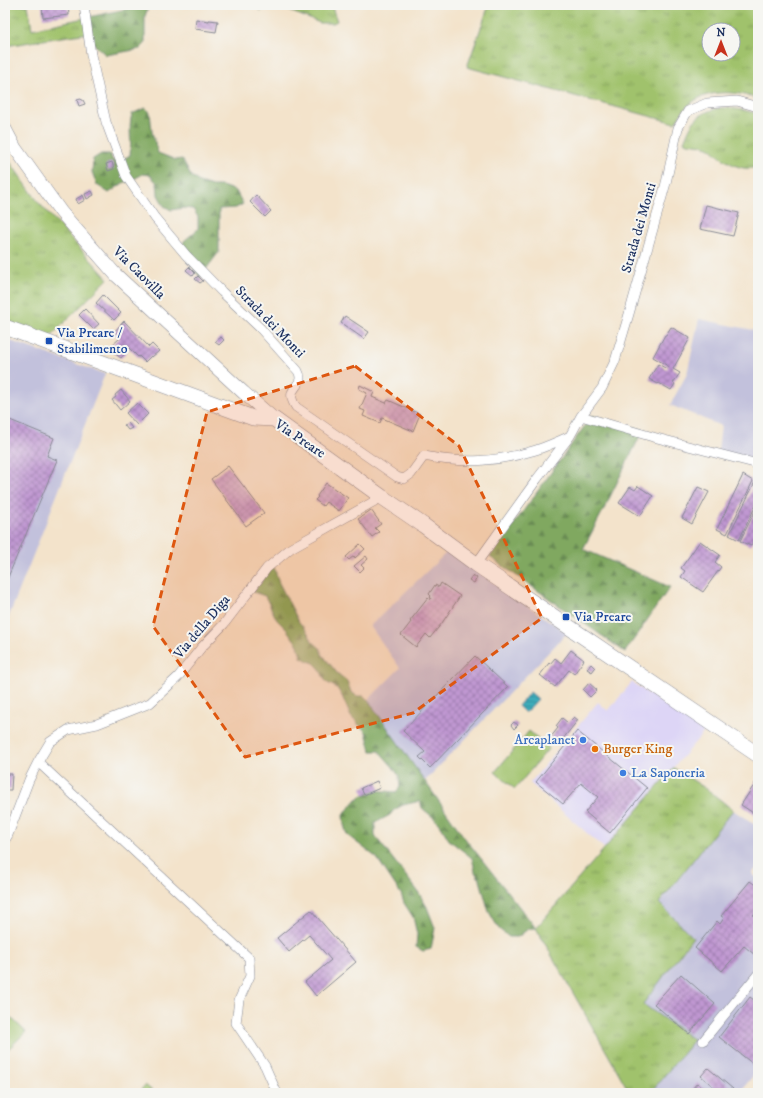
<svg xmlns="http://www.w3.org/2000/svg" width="763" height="1098" viewBox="0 0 763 1098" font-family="'IM FELL DW Pica',serif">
<defs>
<pattern id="grass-tufts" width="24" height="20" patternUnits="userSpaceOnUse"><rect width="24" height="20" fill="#a0c26c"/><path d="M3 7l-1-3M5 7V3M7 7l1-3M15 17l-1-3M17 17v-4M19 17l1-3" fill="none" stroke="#829e5c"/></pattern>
<pattern id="forest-firs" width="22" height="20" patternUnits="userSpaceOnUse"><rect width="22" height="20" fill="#80a860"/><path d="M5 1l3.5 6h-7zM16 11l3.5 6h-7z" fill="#688952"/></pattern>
<pattern id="water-rules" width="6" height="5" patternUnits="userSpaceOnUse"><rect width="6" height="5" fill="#3dacba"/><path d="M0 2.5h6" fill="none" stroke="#328c9a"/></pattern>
<pattern id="building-cross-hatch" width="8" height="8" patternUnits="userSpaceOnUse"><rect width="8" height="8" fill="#c097d1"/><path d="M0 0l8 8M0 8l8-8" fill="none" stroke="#9b7cad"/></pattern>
</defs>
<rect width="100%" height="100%" fill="#f6f6f2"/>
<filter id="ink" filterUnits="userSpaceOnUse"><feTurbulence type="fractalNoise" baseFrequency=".025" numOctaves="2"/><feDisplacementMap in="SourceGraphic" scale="8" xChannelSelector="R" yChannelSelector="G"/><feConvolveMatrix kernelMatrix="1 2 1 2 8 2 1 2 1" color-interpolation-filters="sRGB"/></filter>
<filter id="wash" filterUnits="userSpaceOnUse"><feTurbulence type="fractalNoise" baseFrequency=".012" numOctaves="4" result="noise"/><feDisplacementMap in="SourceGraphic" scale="16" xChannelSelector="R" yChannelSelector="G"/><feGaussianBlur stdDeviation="0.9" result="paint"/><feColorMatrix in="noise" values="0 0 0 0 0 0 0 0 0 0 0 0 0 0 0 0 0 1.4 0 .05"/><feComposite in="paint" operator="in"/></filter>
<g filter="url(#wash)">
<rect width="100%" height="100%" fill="#f3e3cb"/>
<!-- built -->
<path fill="#ddd5f6" d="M632,682L704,732L604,848L530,783L598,702L608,711Z"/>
<!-- industrial -->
<path fill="#c2c1dc" d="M699,319L758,331V460L718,451L721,426L670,405L687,374Z
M5,339L105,374L5,626Z
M448,551L567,633L425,781L368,700L400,668L370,626Z
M733,810L758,827V866L752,874L758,879V976L755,981L758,984V1070L739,1093H650L694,1040L643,1004L693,938L659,904Z"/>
<!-- grass -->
<path fill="url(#grass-tufts)" stroke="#5e7865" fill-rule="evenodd" d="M5,5H28L32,29L89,17L88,33L5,46Z
M257,5H331L337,21L333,23H320L282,8L269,7L260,11Z
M489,5H758V99C738,91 709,89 691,103C684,108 680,116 675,123L467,67ZM709,30H733V54H709Z
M719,108C733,108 745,110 758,114V166C745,173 728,163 718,155C714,152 713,149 708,147C701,144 691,144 684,142C692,121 696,114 719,108Z
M5,155L39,203L108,279L49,338L5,321Z
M674,768L708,790L733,810L659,903L693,937L643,1004L694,1040L650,1093H630L536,928Z
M145,1085L155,1093H138Z"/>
<!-- forest -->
<path fill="url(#forest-firs)" stroke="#4e6c5f" d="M131,5H149L145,16V44L140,49L106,55L87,38L89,17L131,8Z
M145,108L150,112L152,132L158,153L176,160L182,159L191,176L199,182L212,186H222L236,191L243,204L236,208L219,209V252L200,277L182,252L184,241L198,229V217L193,209L183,208L171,210L164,206L158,195L157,183L150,175L143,174L132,180L123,183L109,193L97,185L92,172L93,159L101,154H110L113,161H120L130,155C132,141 128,127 132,114Z
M592,416L643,430L605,507L583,549L670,587L625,652L490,557Z
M274,567L279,583L299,622L308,633L312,641L320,648L322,654L337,673L347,681L351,692L357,696H364L368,700L464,837L536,928L528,929L518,937H509L499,929L489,912L480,880L475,872L474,866L472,858L449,840L442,828L434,818L422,808L420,801L403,805L394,810L390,815L375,823V836L417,890L427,907L435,928L431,949L423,951L416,947L417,934L413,917L404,903L401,894L377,858L347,835L344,825L343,815L358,798L373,790L396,792L400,787L399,776L393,767L379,751H371L366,732L351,717L342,696L337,688L326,682L319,668L314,663L308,661L301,657L298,645L287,630L277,620L265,596L253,592L267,574Z"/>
<!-- garden -->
<path fill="#a0c26c" stroke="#5e7865" d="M529,731L549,748L515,789L495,772Z
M5,1012L26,1032L5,1052Z"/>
<!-- water -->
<path fill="url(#water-rules)" stroke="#2c6e8c" d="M530,692L538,699L525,713L518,706Z"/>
<g id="blocks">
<!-- building -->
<path fill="url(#building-cross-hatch)" d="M42,5H68L69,15L43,18Z
M196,19L209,21V20L218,21L216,32L195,29Z
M81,99L82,100H83L85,104L79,106L77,100Z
M112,162L114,169L108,171L106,164Z
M92,191L94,195L87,199L85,194Z
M83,195L85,200L78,204L76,199Z
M256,195L271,211L265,217L250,202Z
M706,205L739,213L733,236L700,229Z
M189,267L195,273L193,276L186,270Z
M198,276L203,281L200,283L195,279Z
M103,295L121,313L114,320L96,303Z
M85,309L99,324L93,329L79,315Z
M345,316L369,332L364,339L341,323Z
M124,321L149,347L152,344L159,351L152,357L151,356L145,362L139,356L138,357L125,344L122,346L127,351L121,358L114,353L109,348L120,338L114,332Z
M671,327L690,338L673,369L680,373L673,383L675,384L671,390L659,383L658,384L649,379L658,364L667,369L668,366L653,357L665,335H666Z
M221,337L224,340L219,345L215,342Z
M360,385L374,392L372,397L386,403L388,400L420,414L413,431L382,418L380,423L363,416L365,411L360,409L367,393L359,389Z
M121,390L130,401L120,410L112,400L116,397L115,395Z
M137,403L148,414L137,425L126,413Z
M5,418L54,438L47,456L57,460L6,582H5Z
M128,423L132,428L128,430L124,425Z
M228,466L264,513L246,526L211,479Z
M743,475L753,481L727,534L717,529Z
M755,482L758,483V501L739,540L729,535Z
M326,483L348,498L339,511L326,502L323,506L315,500L318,497L317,496Z
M638,486L653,496L640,516L619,503L630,487L635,490Z
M698,487L709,492L692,524L682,518Z
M758,505V532L751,546L740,541Z
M371,510L381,524L375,528L379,532L372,537L358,519Z
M700,541L720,555L715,562L721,567L703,592L681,577L685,571L681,568Z
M360,544L365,549L355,558L354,556L349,560L346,557Z
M366,556L368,559L361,565L364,568L360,572L354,566Z
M473,575L477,578L474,583L469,580Z
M441,583L460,596L442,623L430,638L426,634L416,647L401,635L411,622L410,621L428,598L430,600L431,598L430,597L431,596L429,594L435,585L439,587Z
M571,650L584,660L574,674L569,670L555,687L540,675L549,663L550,664L555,658L561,663Z
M475,656L508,687L430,768L419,757L425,752L403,731Z
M591,664L595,668L592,672L587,669Z
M589,683L597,690L590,697L583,690Z
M574,717L578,720L558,745L550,738L558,728L556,726L562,718L568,723Z
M514,722L518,725L514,729L511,725Z
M577,731L647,788L610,833L585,812L598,797L581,783L563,804L536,782Z
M5,774H12L11,790H5Z
M758,779V816L741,805Z
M377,781L380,788L364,795L361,788Z
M750,881L758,887V909L753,915L758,919V952L755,955L744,946L722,971L695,948L717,921L720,924L724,918L721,916Z
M311,910L356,962L316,996L305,982L331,960L309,935L289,952L277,938Z
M681,974L715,1004L689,1034L654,1004Z
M750,997L758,1003V1057L753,1064L719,1037Z
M708,1068L733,1089L729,1093H721L701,1076Z
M697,1083L709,1093H689Z"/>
</g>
</g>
<g filter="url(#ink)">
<use href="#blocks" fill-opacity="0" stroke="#878994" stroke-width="1"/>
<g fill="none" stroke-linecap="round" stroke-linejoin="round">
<!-- street casing -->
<g stroke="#878994" stroke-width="10">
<path id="street" d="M84,5L91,55L106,122L126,176L155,218L186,255L222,292L260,328L298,371C307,388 282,386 296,407L397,477L404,479L411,474L424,456C464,464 497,462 536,450C548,446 559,441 570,436
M581,416L653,437L758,464
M476,564L537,479L570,436L581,416L602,388L615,361L629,314L666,183L678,128L688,111L707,103L737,101L758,107
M38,762L249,958L250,976L239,1000L236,1023L265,1066L277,1093
M5,840L8,835L29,780L38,762L50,742L68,730L97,724L150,703L178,677L201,648L224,624L267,568L291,548L382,497
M703,1041L758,974"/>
</g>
<!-- secondary casing -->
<g stroke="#878994" stroke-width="14">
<path id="secondary" d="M5,129L15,148L61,212L116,275L244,393L274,419"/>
</g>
<!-- primary casing -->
<g stroke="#878994" stroke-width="16">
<path id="primary" d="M5,327L253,418L274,419L382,497L423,525L476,564L758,755"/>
</g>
<!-- street -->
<use href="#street" stroke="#fff" stroke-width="9"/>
<!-- secondary -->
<use href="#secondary" stroke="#fff" stroke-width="13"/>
<!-- primary -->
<use href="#primary" stroke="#fff" stroke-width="15"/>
</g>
</g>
<!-- marked area -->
<path fill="#de5710" fill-opacity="0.2" stroke="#de5710" stroke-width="3" stroke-dasharray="8 5" stroke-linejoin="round" d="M355,366L459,446L542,618L413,713L245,757L153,626L207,412Z"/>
<!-- markers -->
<g fill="#1a4fb4" stroke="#f6f6f2" stroke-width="1.5">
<rect x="45" y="337" width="8" height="8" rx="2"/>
<rect x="562" y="613" width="8" height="8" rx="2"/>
</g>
<g fill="#3f7fe0" stroke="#f6f6f2" stroke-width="1.5">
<circle cx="583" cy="740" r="4"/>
<circle cx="623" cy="773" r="4"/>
</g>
<circle fill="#e8710a" stroke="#f6f6f2" stroke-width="1.5" cx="595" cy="749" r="4"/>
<g text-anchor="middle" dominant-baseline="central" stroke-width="4" stroke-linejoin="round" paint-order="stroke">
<!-- street labels -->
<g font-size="14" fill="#1b2f5e" stroke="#f6f6f2">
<text transform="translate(639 228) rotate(-74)">Strada dei Monti</text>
<text transform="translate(139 273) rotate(45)">Via Caovilla</text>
<text transform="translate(270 322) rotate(46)">Strada dei Monti</text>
<text transform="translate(300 439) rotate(34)">Via Preare</text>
<text transform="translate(202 627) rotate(-50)">Via della Diga</text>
</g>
<!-- transit labels -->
<g font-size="14" fill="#164399" stroke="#f6f6f2" text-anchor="start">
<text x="57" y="333">Via Preare /<tspan x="57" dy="16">Stabilimento</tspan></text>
<text x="574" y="617">Via Preare</text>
</g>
<!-- shop labels -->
<g font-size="14" fill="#366cbe" stroke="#f6f6f2" text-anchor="end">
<text x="575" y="740">Arcaplanet</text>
<text x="631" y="773" text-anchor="start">La Saponeria</text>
</g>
<!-- food labels -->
<g font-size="14" fill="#c56008" stroke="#f6f6f2" text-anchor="start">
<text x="603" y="749">Burger King</text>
</g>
</g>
<!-- margin -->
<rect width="763" height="1098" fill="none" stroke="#f6f6f2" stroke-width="20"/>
<!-- north arrow -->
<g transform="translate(721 42)"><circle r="19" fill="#f6f6f2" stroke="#9ea6b7"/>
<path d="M0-3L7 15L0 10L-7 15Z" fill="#c8321e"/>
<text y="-6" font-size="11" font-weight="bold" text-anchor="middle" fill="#1b2f5e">N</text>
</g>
</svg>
